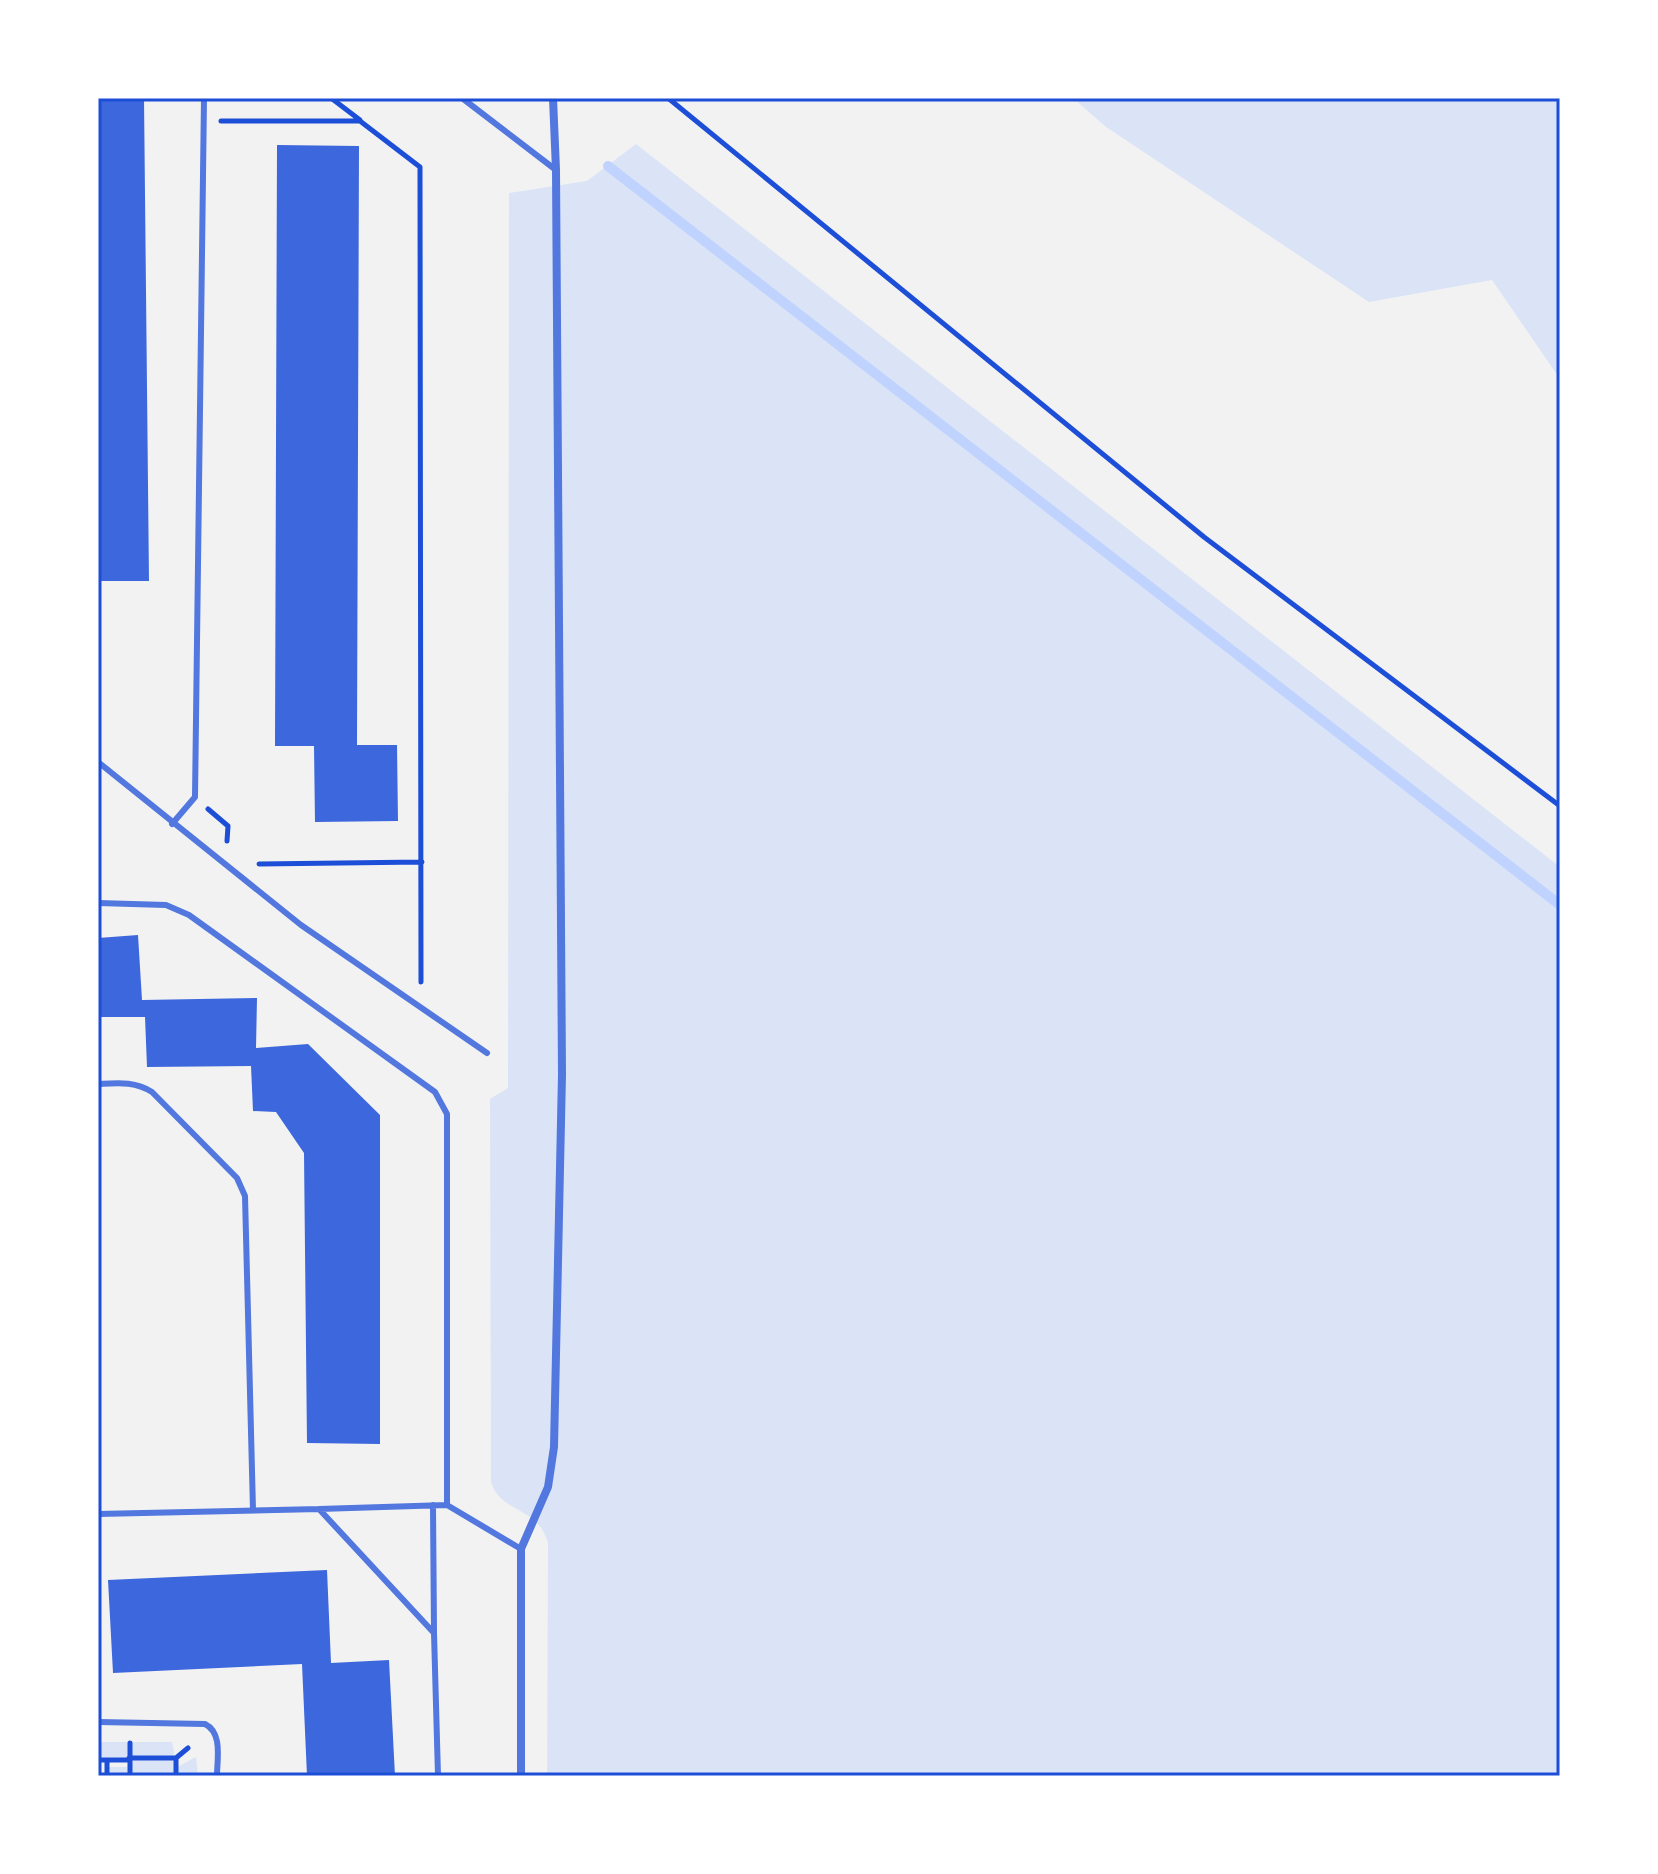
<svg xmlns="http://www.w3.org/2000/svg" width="1658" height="1874" viewBox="0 0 1658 1874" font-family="Literata,serif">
<rect width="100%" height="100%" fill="#f2f2f2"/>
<!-- green -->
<path fill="#dbe4f7" d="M1073,98H1560V379L1492,280L1369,302L1106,127Z
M636,144L1560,867V1776H547L548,1543C538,1506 500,1513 491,1482L490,1099L508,1088L509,193L587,181Z
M98,1742H172L177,1767L196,1757L198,1776H107V1767H129V1760H98Z"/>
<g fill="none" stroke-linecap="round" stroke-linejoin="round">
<!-- stream -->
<path stroke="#bfd3fe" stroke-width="10" d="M608,166L1560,905"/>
</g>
<!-- building -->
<path fill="#3d67dc" d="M98,98H144L149,581H98Z
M277,145L359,146L357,745H397L398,821L315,822L314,746H275Z
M138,935L142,1000L257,998L256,1048L308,1044L380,1115V1444L307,1443L304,1153L276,1112L253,1111L251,1066L147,1067L145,1017H98V938Z
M327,1570L331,1663L389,1660L395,1776H307L302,1664L113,1673L108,1580Z"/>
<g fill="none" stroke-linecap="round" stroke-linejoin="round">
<!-- path -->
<path stroke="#1d4ed8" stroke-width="5" d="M331,98L360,120
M668,98L1204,537L1560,806
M221,121H360L420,167L421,982
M208,809L228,826L227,841
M259,864L422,862
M129,1758H176
M98,1760H129
M107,1760V1776
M130,1776V1743
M176,1776V1758L188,1748"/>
<!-- service -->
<path stroke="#5277de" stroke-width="6" d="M462,98L556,170
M98,762L301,925L487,1053
M172,824L195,797L204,98
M98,903L166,905L189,915L435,1092L447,1114V1505L521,1549
M98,1084C118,1083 135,1081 152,1092L237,1178L245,1196L253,1510
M433,1505L434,1633
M319,1509L447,1505
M98,1514L319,1509L434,1633L438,1776
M98,1722L205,1724C223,1733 217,1759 217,1776"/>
<!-- minor -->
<path stroke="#5277de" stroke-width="8" d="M521,1776V1549L548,1487L554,1447L562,1075L556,170L553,98"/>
</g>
<!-- border -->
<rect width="1658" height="1874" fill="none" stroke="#ffffff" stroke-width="200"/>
<rect x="100" y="100" width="1458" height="1674" fill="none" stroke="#1d4ed8" stroke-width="3"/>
</svg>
